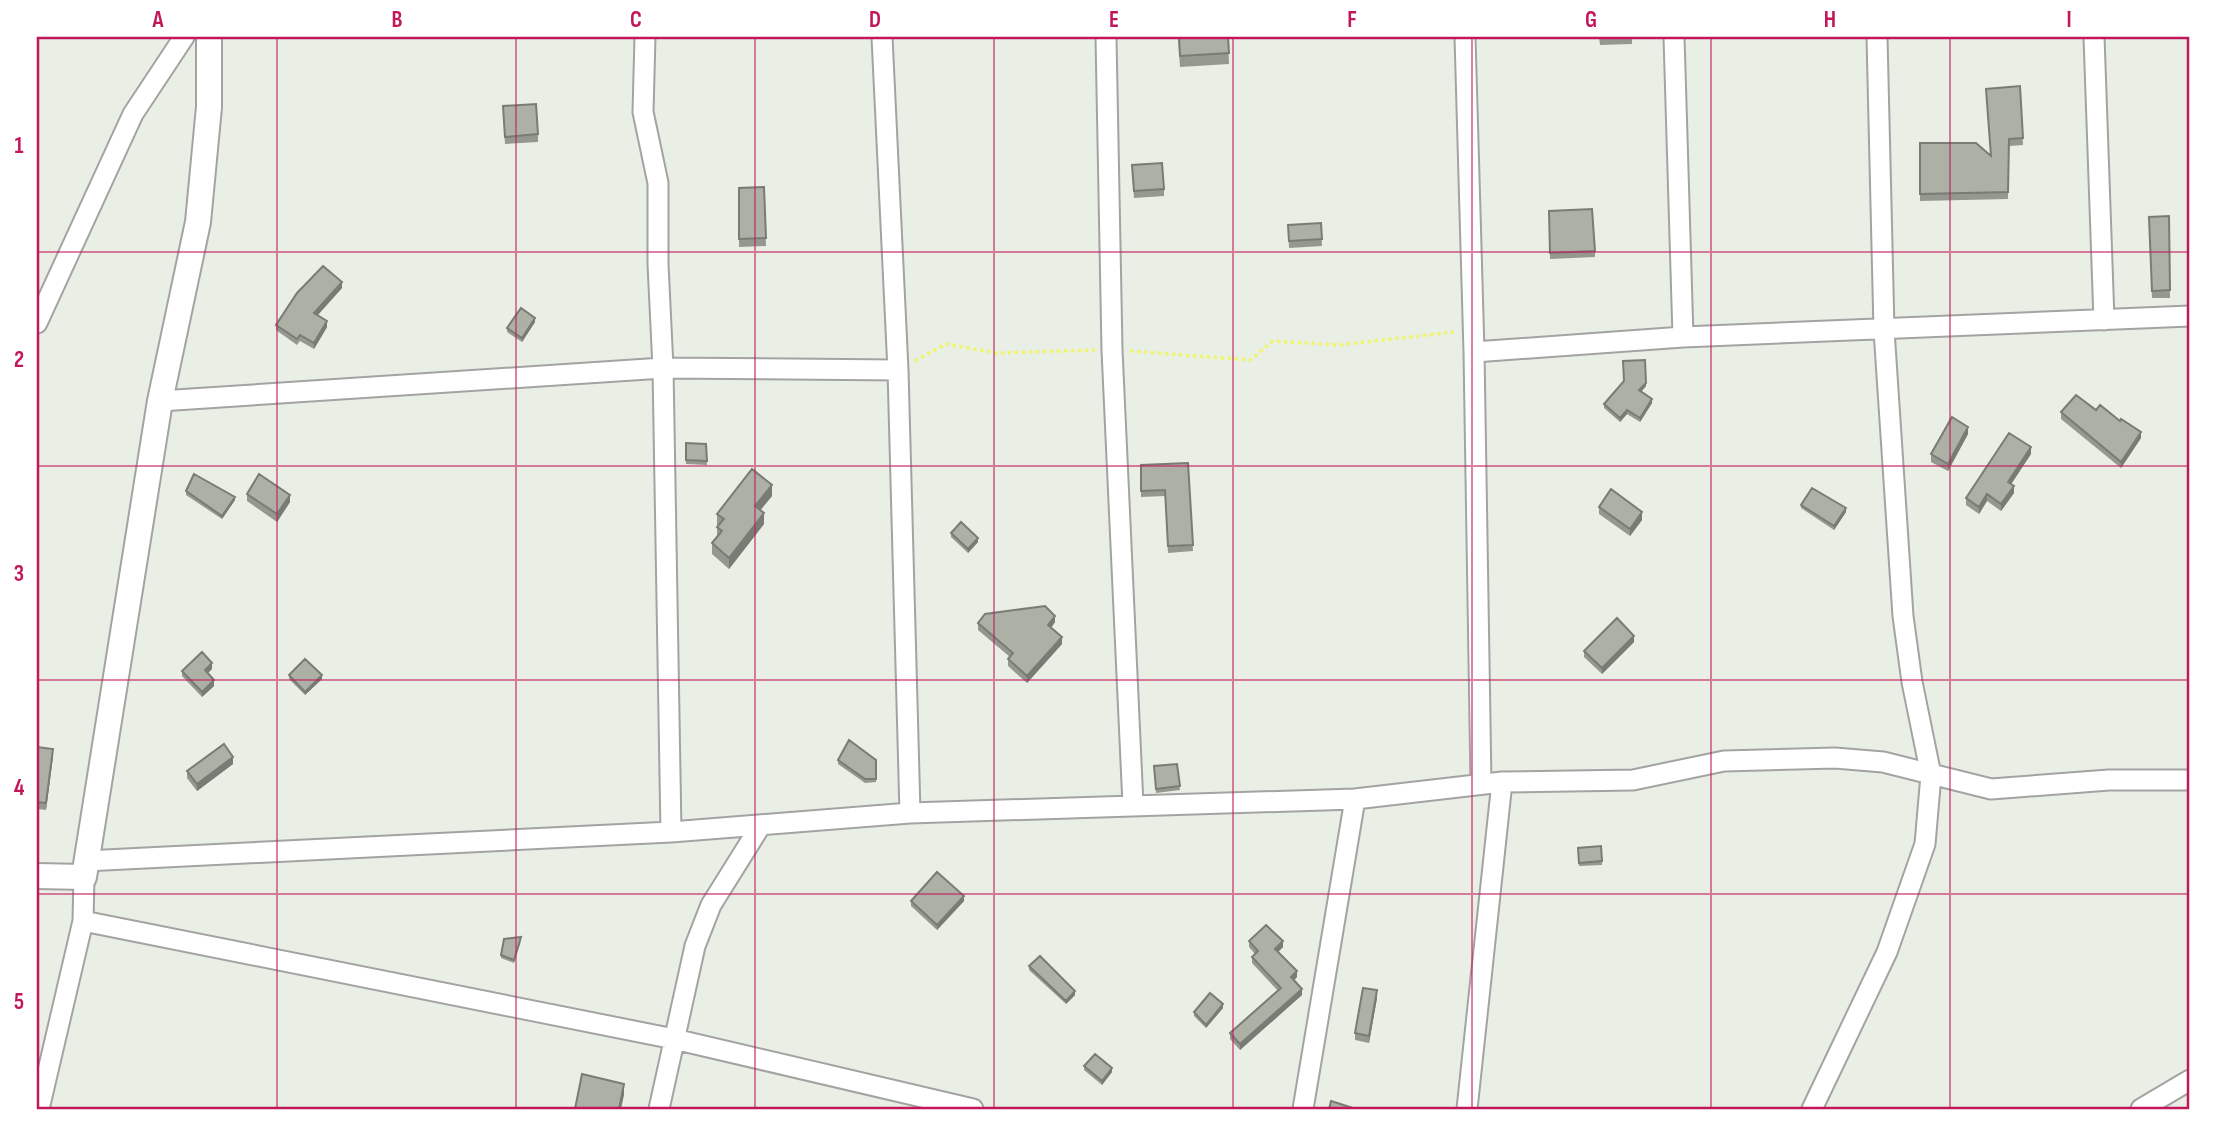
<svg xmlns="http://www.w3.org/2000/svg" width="2227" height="1146" viewBox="0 0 2227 1146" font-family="'Sofia Sans Condensed',sans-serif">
<rect width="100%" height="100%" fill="#e9efe5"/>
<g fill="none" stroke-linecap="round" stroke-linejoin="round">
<!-- minor casing -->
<g stroke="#a3a3a3" stroke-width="23">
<path id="minor" d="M645,37L643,112L658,183V264L663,368L671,832
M882,37L898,370L910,813
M1106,37L1112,350L1133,805
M1465,37L1474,352L1481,784
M1674,37L1683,337
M2094,37L2104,320
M37,323L133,114L184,37
M1474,352L1683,337L2190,316
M160,401L663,368L898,370
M85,861L671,832L910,813L1355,799L1502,782L1633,780L1724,761L1835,758L1883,762L1991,789L2109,780H2190
M83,921L674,1039L973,1109
M39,1109L83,921L84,877
M659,1109L695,946L711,905L761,825
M1303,1109L1355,799
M1467,1109L1502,782
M1812,1109L1887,952L1925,844L1931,775L1912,682L1903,616L1884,330L1877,37
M2141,1109L2190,1080"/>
</g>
<!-- tertiary casing -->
<g stroke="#a3a3a3" stroke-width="28">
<path id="tertiary" d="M37,876L84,877L160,401L198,222L209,107V37"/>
</g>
<!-- path -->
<path stroke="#f0f471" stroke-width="3.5" stroke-dasharray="3.5 3.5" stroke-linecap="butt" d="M1130,351L1250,360L1273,341L1339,345L1454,332
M915,361L946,344L997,353L1095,350"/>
<!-- minor -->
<use href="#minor" stroke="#fff" stroke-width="19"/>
<!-- tertiary -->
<use href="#tertiary" stroke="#fff" stroke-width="24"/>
</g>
<!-- wall -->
<path fill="#95988e" d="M702,37H725L702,39Z
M1178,37H1228L1229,64L1180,67Z
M1599,37H1632V44L1600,45Z
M2020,86L2023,145L2009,146L2008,199L1920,201V143L1990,156Z
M503,114L538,134V142L505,144Z
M1132,172L1164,189V196L1134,198Z
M764,187L766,246L739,247V188Z
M1549,211L1595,251V257L1550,259Z
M2169,216L2170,298H2152L2149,217Z
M1321,223L1322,246L1289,248L1288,225Z
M342,288L318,315L327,327L314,349L300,341L297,345L276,330V325Z
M535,322L522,342L507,332V328Z
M1646,386L1641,392L1652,403L1640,422L1627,414L1620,422L1604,408V404Z
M2096,410L2141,438L2121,468L2061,419V412Z
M1968,434L1948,471L1931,462V454Z
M686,443L706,444L707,465L686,464Z
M2031,454L2011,484L2014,493L2001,511L1987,501L1979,514L1966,505V498Z
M1188,463L1193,551L1168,553L1165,496L1141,497V465Z
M186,491L235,500L222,519L186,495Z
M247,494L290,502L277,522L247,501Z
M772,496L760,510L764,524L729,569L712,554V543L717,536V527L718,526L717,525V514Z
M1801,505L1846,512L1834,530L1801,508Z
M1599,507L1642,520L1630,536L1599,514Z
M951,533L978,542L968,553L951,537Z
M1055,622L1051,628L1062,644L1027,683L1008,666V659L1010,657L978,630V623Z
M1634,642L1602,674L1584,657V651Z
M212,669L207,673L214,686L202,697L182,676V671Z
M289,675L322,679L305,695L289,679Z
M37,747L53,756L46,810L37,809Z
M838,760H876V782L865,783L838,764Z
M233,764L197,791L187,778V771Z
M1177,764L1180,790L1156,793L1154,766Z
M1601,846L1602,865L1579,866L1578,848Z
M911,901H964L937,930L911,906Z
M521,941L514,963L501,958V955Z
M1249,941L1283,947L1278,952L1297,977L1294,980L1302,995L1240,1050L1230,1039V1033L1278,991L1252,963V957L1255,954L1249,947Z
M1029,966L1075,995L1066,1004L1029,970Z
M1377,998L1369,1043L1355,1040V1033Z
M1223,1008L1206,1028L1194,1016V1012Z
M1084,1066L1112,1072L1102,1085L1084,1070Z"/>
<!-- shaded-wall -->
<path fill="#797c74" d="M342,282V288L314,319V313Z
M535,318V322L522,342V338Z
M327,321V327L314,349V343Z
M1646,383V386L1639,394V390Z
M1652,399V403L1640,422V418Z
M1627,410V414L1620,422V418Z
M1968,427V434L1948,471V464Z
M2141,432V438L2121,468V462Z
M2031,447V454L2008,489V482Z
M772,485V496L755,517V506Z
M2014,486V493L2001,511V504Z
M1987,494V501L1979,514V507Z
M290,495V502L277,522V514Z
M235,497V500L222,519V516Z
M1846,508V512L1834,530V526Z
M1642,512V520L1630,536V529Z
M764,513V524L729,569V558Z
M978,538V542L968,553V549Z
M1055,616V622L1048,632V625Z
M1634,636V642L1602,674V668Z
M1062,637V644L1027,683V676Z
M212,663V669L205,676V670Z
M322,675V679L305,695V692Z
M214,680V686L202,697V692Z
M53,749V756L46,810V803Z
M233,757V764L197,791V784Z
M964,896V901L937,930V925Z
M1283,941V947L1275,955V949Z
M1297,971V977L1291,983V977Z
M1302,989V995L1240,1050V1044Z
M1377,990V998L1369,1043V1036Z
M1075,991V995L1066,1004V1001Z
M1223,1004V1008L1206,1028V1025Z
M1112,1068V1072L1102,1085V1081Z
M624,1084V1095L621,1109H619Z"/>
<!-- building -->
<path fill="#adb1a5" stroke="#797c74" stroke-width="2" d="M1179,37H1228L1229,53L1180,56Z
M1600,37H1623L1600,38Z
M2020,86L2023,138L2009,139L2008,192L1920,194V143H1976L1991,156L1986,89Z
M536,104L538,134L505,137L503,106Z
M1162,163L1164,189L1134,191L1132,165Z
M764,187L766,238L739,239V188Z
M1592,209L1595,251L1550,253L1549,211Z
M2169,216L2170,290L2152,291L2149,217Z
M1321,223L1322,239L1289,241L1288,225Z
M323,266L342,282L314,313L327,321L314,343L300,335L297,339L276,325L297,293Z
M521,308L535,318L522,338L507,328Z
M1645,360L1646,383L1639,390L1652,399L1640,418L1627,410L1620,418L1604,404L1624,381L1623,361Z
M2076,395L2096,410L2100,405L2120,421L2121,419L2141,432L2121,462L2061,412Z
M1952,417L1968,427L1948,464L1931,454Z
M2009,433L2031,447L2008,482L2014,486L2001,504L1987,494L1979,507L1966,498Z
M686,443L706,444L707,461L686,460Z
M1188,463L1193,545L1168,546L1165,490L1141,491V465Z
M752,469L772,485L755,506L764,513L729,558L712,543L722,531L717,527L724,519L717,514Z
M194,474L235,497L222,516L186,491Z
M259,474L290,495L277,514L247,494Z
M1812,488L1846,508L1834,526L1801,505Z
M1611,489L1642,512L1630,529L1599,507Z
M961,522L978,538L968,549L951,533Z
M1045,606L1055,616L1048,625L1062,637L1027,676L1008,659L1013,653L978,623L985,614Z
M1617,618L1634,636L1602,668L1584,651Z
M202,652L212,663L205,670L214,680L202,692L182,671Z
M305,659L322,675L305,692L289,675Z
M849,740L876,760V779H865L838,760Z
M224,744L233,757L197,784L187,771Z
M37,747L53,749L46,803L37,802Z
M1177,764L1180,786L1156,789L1154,766Z
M1601,846L1602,861L1579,863L1578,848Z
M937,872L964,896L937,925L911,901Z
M1266,925L1283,941L1275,949L1297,971L1291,977L1302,989L1240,1044L1230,1033L1281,988L1252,957L1258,951L1249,941Z
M521,937L514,960L501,955L504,939Z
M1040,956L1075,991L1066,1001L1029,966Z
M1363,988L1377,990L1369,1036L1355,1033Z
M1210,993L1223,1004L1206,1025L1194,1012Z
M1095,1054L1112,1068L1102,1081L1084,1066Z
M582,1074L624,1084L619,1109H575Z
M1331,1101L1356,1109H1329Z"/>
<!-- grid -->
<path fill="none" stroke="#c2185b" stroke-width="2" stroke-opacity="0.55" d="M277,37V1109M516,37V1109M755,37V1109M994,37V1109M1233,37V1109M1472,37V1109M1711,37V1109M1950,37V1109M37,252H2190M37,466H2190M37,680H2190M37,894H2190"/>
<!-- border -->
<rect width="2227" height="1146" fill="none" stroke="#ffffff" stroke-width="77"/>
<rect x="38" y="38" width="2150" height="1070" fill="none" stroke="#c2185b" stroke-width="2.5"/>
<g font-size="23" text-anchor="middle" font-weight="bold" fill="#c2185b">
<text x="158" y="27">A</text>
<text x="397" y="27">B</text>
<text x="636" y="27">C</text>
<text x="875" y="27">D</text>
<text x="1114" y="27">E</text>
<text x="1352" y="27">F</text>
<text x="1591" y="27">G</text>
<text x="1830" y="27">H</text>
<text x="2069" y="27">I</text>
<text x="19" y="153">1</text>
<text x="19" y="367">2</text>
<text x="19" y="581">3</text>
<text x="19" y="795">4</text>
<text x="19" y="1009">5</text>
</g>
</svg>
